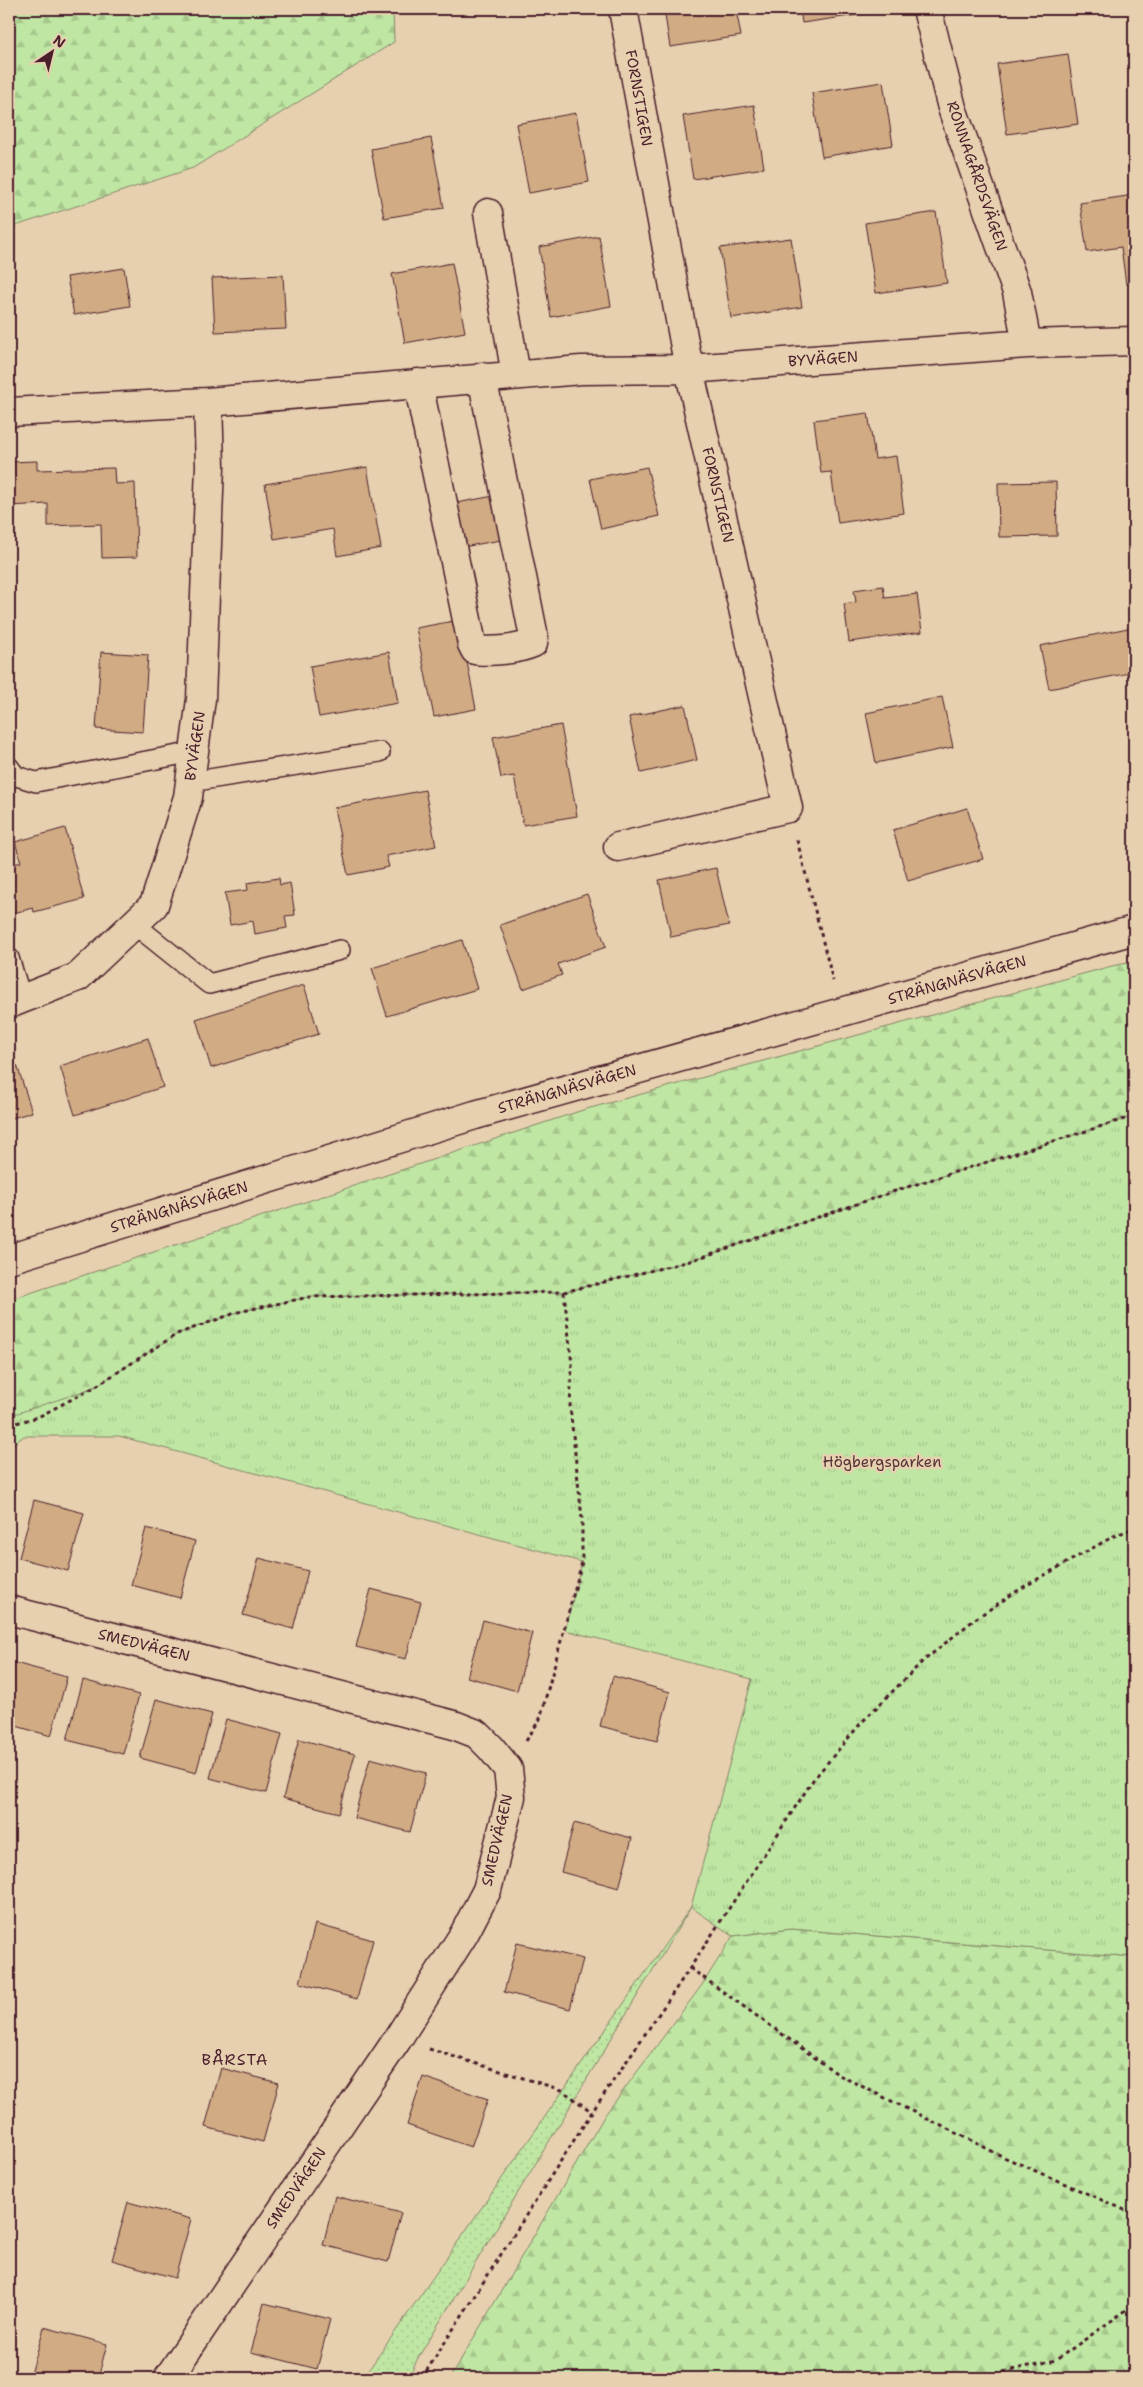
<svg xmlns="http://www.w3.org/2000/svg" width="1143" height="2387" viewBox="0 0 1143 2387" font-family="'Shantell Sans',sans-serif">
<defs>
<pattern id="grass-dots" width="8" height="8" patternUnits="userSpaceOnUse" patternTransform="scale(1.25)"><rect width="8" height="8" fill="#bfe7a3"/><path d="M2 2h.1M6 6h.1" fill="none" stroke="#a6c68c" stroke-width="1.8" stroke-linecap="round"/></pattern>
<pattern id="forest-firs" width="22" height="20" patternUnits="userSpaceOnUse" patternTransform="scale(1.25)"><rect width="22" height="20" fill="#bfe7a3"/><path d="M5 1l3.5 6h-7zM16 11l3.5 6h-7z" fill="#a6c68c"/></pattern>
<pattern id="park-tufts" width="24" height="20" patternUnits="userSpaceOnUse" patternTransform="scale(1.25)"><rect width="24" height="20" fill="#bfe7a3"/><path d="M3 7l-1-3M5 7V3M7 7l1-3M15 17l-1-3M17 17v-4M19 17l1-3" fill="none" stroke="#a6c68c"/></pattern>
</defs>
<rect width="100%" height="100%" fill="#e6d0af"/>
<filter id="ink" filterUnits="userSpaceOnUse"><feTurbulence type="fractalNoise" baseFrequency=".02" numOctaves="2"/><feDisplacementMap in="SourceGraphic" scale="10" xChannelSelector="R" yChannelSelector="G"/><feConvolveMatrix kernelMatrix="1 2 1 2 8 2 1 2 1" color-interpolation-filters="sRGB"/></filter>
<g filter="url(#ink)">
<!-- grass -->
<path fill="url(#grass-dots)" stroke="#848367" d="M691,1907L419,2356L408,2378H363Z"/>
<!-- forest -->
<path fill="url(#forest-firs)" stroke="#848367" d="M9,9H393L394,42L193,168L9,228Z
M1134,962V1116L901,1189L690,1261L564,1292L309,1297L9,1422V1300L583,1110L1112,966Z
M791,1929L1134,1957V2378H450L605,2115L702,1985L733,1936Z"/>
<!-- park -->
<path fill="url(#park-tufts)" stroke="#848367" d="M1134,1116V1957L791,1929L733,1936L691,1907L752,1679L565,1630L582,1562L119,1436H24L9,1447V1416L93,1388L177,1334L238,1312L309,1297L564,1292L690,1261L901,1189Z"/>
<!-- building -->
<path fill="#d0ab84" stroke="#4a1f2b" d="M664,9H736L741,36L670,47Z
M800,9H870L871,13L802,23Z
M964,9H985L965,12Z
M1068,54L1078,124L1007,134L997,64Z
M883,82L893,145L822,157L812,93Z
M754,105L764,168L693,179L683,116Z
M576,113L589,182L529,193L516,124Z
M431,138L444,208L384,218L371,149Z
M1134,195V282L1126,284L1121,247L1087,252L1080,203Z
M936,212L947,283L876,293L865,223Z
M599,236L611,306L551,317L539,247Z
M791,238L802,307L731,318L720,248Z
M452,263L465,332L405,343L392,274Z
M124,268L130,306L74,315L67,277Z
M283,275L286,329L215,332L212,278Z
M9,314L12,357H9Z
M868,413L875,459L896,456L904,513L838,523L831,472L821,473L814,420Z
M37,461V470L114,468L115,484L135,483L137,557L102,558L101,524L48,526V504L9,506V462Z
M367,467L381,548L337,556L333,529L274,539L265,484Z
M647,467L659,516L601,529L590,479Z
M1056,482L1057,536L999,537L998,483Z
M499,495L506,539L458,548L451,504Z
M883,586L885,598L917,594L922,632L849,642L844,604L856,602L854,590Z
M459,620L476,709L434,717L416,628Z
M1128,628L1134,661V672L1049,689L1040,646Z
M101,652L148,655L143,732L96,729Z
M389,652L398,703L319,717L310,666Z
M942,697L953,747L876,763L866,713Z
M685,705L697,760L641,773L629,717Z
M561,725L577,816L523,825L514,776L501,778L493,737Z
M425,790L436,846L386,856L389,867L348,875L334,808Z
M967,808L983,859L908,881L893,830Z
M65,828L84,899L34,912L33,908L9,914V865L21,862L15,842Z
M716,868L729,925L671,937L659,880Z
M279,878L280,885L290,883L295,915L285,916L287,928L255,934L253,921L230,925L225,893L248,890L247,883Z
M587,894L606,947L558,964L562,975L523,989L500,925Z
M462,940L477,989L387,1016L372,968Z
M304,985L319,1034L211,1068L196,1019Z
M148,1038L163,1087L75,1115L60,1066Z
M17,1065L32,1112L9,1119V1067Z
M34,1500L84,1513L68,1571L19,1558Z
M146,1528L195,1541L180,1598L131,1585Z
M259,1558L308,1571L293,1629L243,1615Z
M371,1589L421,1602L406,1659L356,1647Z
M483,1620L532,1633L517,1691L467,1677Z
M11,1662L67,1677L51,1736L9,1724V1669Z
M613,1676L670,1692L657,1741L600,1726Z
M83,1680L139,1695L123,1754L67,1740Z
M156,1699L212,1714L196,1773L140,1758Z
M226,1719L282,1734L266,1793L210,1778Z
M299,1739L355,1754L339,1813L283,1798Z
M370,1758L426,1773L410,1832L354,1818Z
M574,1823L632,1838L619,1888L561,1872Z
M315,1924L373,1940L357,1999L300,1983Z
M517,1943L583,1959L570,2009L504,1992Z
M221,2068L279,2083L263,2142L205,2127Z
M423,2077L488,2099L471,2147L407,2125Z
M335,2196L401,2213L388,2262L323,2245Z
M128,2202L191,2219L175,2278L112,2260Z
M264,2303L330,2319L317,2369L251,2352Z
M44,2327L107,2344L98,2378H30Z"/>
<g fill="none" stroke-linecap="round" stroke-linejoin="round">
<!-- lane casing -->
<g stroke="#4a1f2b" stroke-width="22">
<path id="lane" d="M9,767L16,776L36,782L194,752
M190,782L380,752
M134,924L209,984L340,950
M9,958L22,1000"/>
</g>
<!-- street casing -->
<g stroke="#4a1f2b" stroke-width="31">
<path id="street" d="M927,9L952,108L1017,292L1027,344
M488,213L516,375
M418,383L472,644L475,650C492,652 517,650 533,643L534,637L482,377
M208,402L581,370L689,369L1027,344L1134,341
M9,412L208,402L210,466L201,699L188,797L154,905L78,977L9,1004
M618,847L788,808L689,369L623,9
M9,1610L454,1725L477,1734L491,1748L508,1769L511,1797L487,1890L464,1934L397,2040L168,2378"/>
</g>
<!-- secondary casing -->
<g stroke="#4a1f2b" stroke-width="31">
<path id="secondary" d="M9,1259L475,1115L1134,930"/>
</g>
<!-- path -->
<path stroke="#4a1f2b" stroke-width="3" stroke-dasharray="4 4" stroke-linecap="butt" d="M797,840L833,981
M9,1425L38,1417L93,1388L177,1334L238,1312L309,1297L564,1292L690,1261L901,1189L1134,1116
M526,1741L540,1719L582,1562V1518L570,1407L572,1365L564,1292
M690,1968L839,2075L1006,2158L1134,2214
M429,2049L562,2090L592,2112
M425,2371L442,2378
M422,2378L592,2112L690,1968L813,1780L861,1723L922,1662L975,1619L1020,1589L1114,1536L1134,1528
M956,2378L980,2377L1056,2360L1132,2306L1134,2263"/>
<!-- lane -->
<use href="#lane" stroke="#e6d0af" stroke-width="19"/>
<!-- street -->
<use href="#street" stroke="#e6d0af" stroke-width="28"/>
<!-- secondary -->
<use href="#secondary" stroke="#e6d0af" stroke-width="28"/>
</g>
</g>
<g text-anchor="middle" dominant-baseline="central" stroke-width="5" stroke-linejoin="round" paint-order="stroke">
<!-- street labels -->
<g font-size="15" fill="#4a1f2b" stroke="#e6d0af">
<text transform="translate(639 98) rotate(80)">FORNSTIGEN</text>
<text transform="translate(977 176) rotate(71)">RONNAGÅRDSVÄGEN</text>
<text transform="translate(823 359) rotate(-4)">BYVÄGEN</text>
<text transform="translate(718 495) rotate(77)">FORNSTIGEN</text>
<text transform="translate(195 746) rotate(-82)">BYVÄGEN</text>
<text transform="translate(957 980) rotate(-16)">STRÄNGNÄSVÄGEN</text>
<text transform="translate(567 1089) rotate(-16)">STRÄNGNÄSVÄGEN</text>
<text transform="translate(179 1207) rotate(-17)">STRÄNGNÄSVÄGEN</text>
<text transform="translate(144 1645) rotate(14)">SMEDVÄGEN</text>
<text transform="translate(497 1840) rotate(-77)">SMEDVÄGEN</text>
<text transform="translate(296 2188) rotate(-56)">SMEDVÄGEN</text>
</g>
<!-- park labels -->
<g font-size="15" fill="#563337" stroke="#e6d0af">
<text x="882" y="1462">Högbergsparken</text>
</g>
<!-- neighbourhood labels -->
<g font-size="16" letter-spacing="1" fill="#4a1f2b" stroke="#e6d0af">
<text x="235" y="2059">BÅRSTA</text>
</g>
</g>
<!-- margin -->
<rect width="1143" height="2387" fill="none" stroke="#e6d0af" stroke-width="30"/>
<rect x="15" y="15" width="1113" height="2357" fill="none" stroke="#4a1f2b" stroke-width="2" filter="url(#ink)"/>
<!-- north arrow -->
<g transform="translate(52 52) rotate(35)" stroke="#e6d0af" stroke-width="4" paint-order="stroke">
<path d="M0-4L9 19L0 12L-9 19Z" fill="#4a1f2b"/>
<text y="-8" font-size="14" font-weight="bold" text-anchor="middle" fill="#4a1f2b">N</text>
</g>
</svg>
